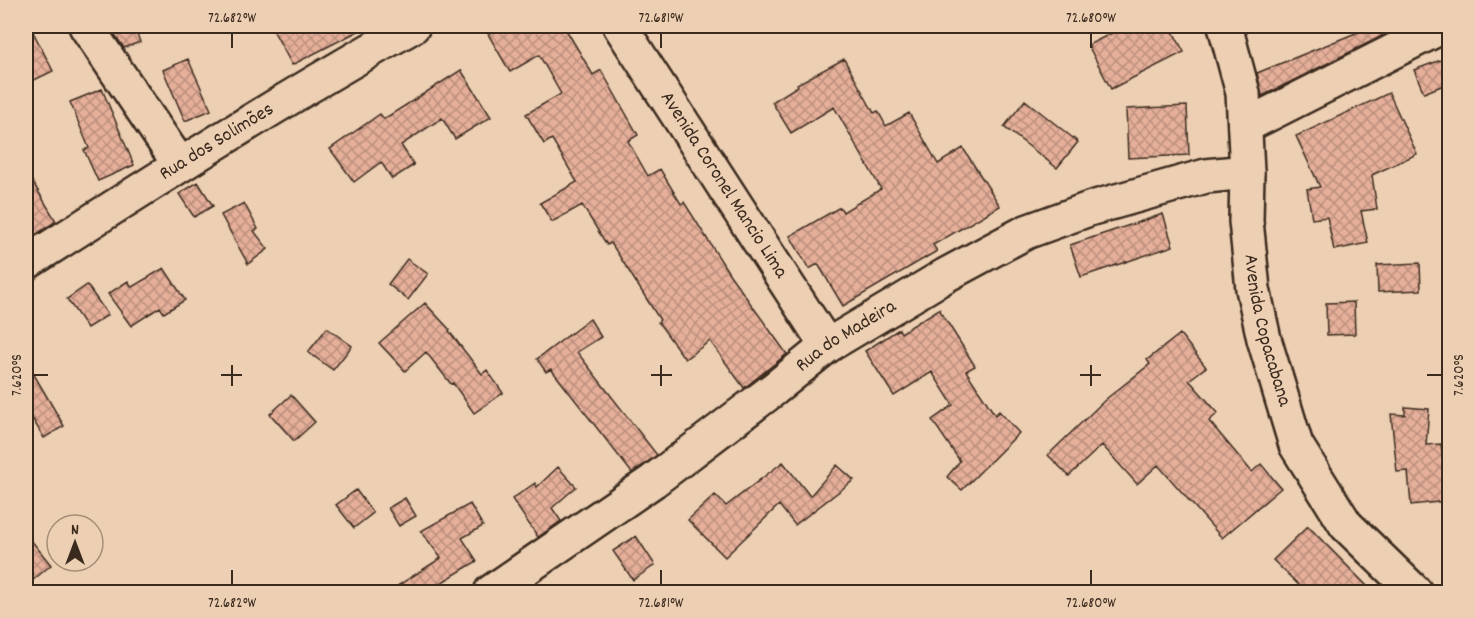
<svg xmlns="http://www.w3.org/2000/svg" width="1475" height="618" viewBox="0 0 1475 618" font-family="Dekko,sans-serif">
<defs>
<pattern id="building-cross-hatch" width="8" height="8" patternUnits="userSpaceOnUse" patternTransform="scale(1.5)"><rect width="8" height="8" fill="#e5af9a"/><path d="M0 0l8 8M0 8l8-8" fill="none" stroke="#bb8f7d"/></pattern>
</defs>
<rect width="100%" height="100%" fill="#edd0b4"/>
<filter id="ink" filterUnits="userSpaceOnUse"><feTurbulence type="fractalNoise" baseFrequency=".0167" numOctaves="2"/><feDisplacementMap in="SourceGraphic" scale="12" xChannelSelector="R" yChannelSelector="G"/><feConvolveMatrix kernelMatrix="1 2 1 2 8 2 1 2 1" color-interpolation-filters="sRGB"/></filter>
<g filter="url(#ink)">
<!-- building -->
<path fill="url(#building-cross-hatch)" stroke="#3b2a1e" stroke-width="1.5" d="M26,26H30L53,71L26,84Z
M120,26H134L140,42L124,48L111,29Z
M271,26H368L292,65Z
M502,26H564L593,75L601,70L638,135L628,141L648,176L660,169L681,204L684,202L730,275L787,354L744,388L710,341L685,359L658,322L660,320L611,243L607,245L582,205L552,222L540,203L577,182L552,139L544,144L526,114L561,94L539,55L510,72L488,34Z
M1126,26H1170L1184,52L1111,89L1088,45Z
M1373,26H1378L1382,36L1262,96L1257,73Z
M1449,57V83L1424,93L1414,70Z
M188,59L211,110L185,121L163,70Z
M844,59L874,113L878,111L886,126L909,113L938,164L963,148L1000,206L933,245L937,251L843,306L818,264L809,269L790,236L840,207L843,212L881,189L834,107L791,133L772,102L798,86L797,84Z
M461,70L491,117L455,139L442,118L401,145L414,165L392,179L381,162L354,182L330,149L380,114L384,119Z
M102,89L134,165L98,181L84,150L89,148L70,102Z
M1389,93L1417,154L1372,175L1377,209L1361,211L1368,243L1334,250L1327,217L1312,219L1307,189L1320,187L1296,136Z
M1025,100L1078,142L1057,168L1004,127Z
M1187,106L1189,155L1128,158L1126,109Z
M26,171L56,221L26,241Z
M198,182L213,206L194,217L179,194Z
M244,203L258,229L254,231L268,249L248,264L221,215Z
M1163,214L1173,246L1081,277L1070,245Z
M407,259L428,274L408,300L388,284Z
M1420,263L1421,290L1378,292L1377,265Z
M164,268L185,300L164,313L160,307L131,326L108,294L128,281L132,287Z
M87,285L108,315L87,328L67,299Z
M1354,302L1355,334L1327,335L1326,303Z
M425,303L450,330L449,331L482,374L487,370L503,393L474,413L453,383L451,384L426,352L405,371L379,343Z
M939,309L975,366L966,371L995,415L999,411L1019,433L962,490L947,477L960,461L932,420L953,405L932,372L894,396L865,351L899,329L901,333Z
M590,319L601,337L577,352L657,455L632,473L551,369L546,372L537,359Z
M327,328L352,346L333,370L308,352Z
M1180,334L1206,367L1189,380L1218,413L1209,421L1252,472L1261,464L1281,488L1222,538L1158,465L1137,484L1102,445L1069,476L1048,455L1106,399L1150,364L1147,360Z
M26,361L64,426L44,438L26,408Z
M291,395L315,422L294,441L270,414Z
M1405,407L1429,409L1426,445L1441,444L1447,501L1411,505L1408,471L1397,472L1391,414L1405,415Z
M783,462L810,496L837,465L854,480L795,525L779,505L725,557L688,520L715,495L726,506Z
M558,467L576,487L552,508L561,521L538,537L512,499L535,483L537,487Z
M356,490L373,513L354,528L336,505Z
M405,498L416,516L399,526L388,508Z
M470,504L483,526L462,538L477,561L426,592H388L441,558L421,531Z
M1308,526L1373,592H1306L1273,560Z
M26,534L51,565L26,586Z
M636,536L655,565L633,580L613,551Z"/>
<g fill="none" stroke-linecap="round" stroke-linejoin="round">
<!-- minor casing -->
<g stroke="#3b2a1e" stroke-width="38">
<g id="minor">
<path d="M86,26L180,165"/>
<path id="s1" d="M620,26L827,346"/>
<path id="s2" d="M1225,26L1243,93L1247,172L1246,221L1253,289L1264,339L1296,445L1346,525L1415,592"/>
<path d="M1245,126L1443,26"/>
<path id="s3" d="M26,263C153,182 281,100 413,26"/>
<path id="s4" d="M491,592L653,481L774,389L827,346L946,275L1026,232L1092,208L1206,176L1247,172"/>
</g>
</g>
<!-- minor -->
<use href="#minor" stroke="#edd0b4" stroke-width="33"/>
</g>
</g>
<!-- ticks -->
<path fill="none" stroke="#3b2a1e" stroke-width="2" d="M232,33V48M661,33V48M1091,33V48M232,365V386M661,365V386M1091,365V386M33,375H48M221,375H242M651,375H672M1080,375H1101M1427,375H1442M232,570V585M661,570V585M1091,570V585"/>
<g text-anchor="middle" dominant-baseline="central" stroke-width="6" stroke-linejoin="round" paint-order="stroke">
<!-- street labels -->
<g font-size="20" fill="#3b2a1e" stroke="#edd0b4">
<text stroke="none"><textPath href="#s3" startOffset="226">Rua dos Solimões</textPath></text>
<text stroke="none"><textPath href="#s1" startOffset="190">Avenida Coronel Mancio Lima</textPath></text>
<text stroke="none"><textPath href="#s2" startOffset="309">Avenida Copacabana</textPath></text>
<text stroke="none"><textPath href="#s4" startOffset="438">Rua do Madeira</textPath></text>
</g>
</g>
<!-- margin -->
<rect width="1475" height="618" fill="none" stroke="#edd0b4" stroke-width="66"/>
<!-- north arrow -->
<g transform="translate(75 543)"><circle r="28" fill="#edd0b4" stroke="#a68e78" stroke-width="1.5"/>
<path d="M0-4.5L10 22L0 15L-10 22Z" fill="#3b2a1e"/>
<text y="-9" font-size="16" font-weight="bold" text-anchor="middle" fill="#3b2a1e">N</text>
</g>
<rect x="33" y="33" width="1409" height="552" fill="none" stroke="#3b2a1e" stroke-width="2"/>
<g font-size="15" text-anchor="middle" fill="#3b2a1e">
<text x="232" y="22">72.682°W</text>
<text x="661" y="22">72.681°W</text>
<text x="1091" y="22">72.680°W</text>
<text transform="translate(16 375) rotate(-90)" y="5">7.620°S</text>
<text transform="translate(1458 375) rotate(-90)" y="5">7.620°S</text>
<text x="232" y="607">72.682°W</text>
<text x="661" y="607">72.681°W</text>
<text x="1091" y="607">72.680°W</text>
</g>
</svg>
